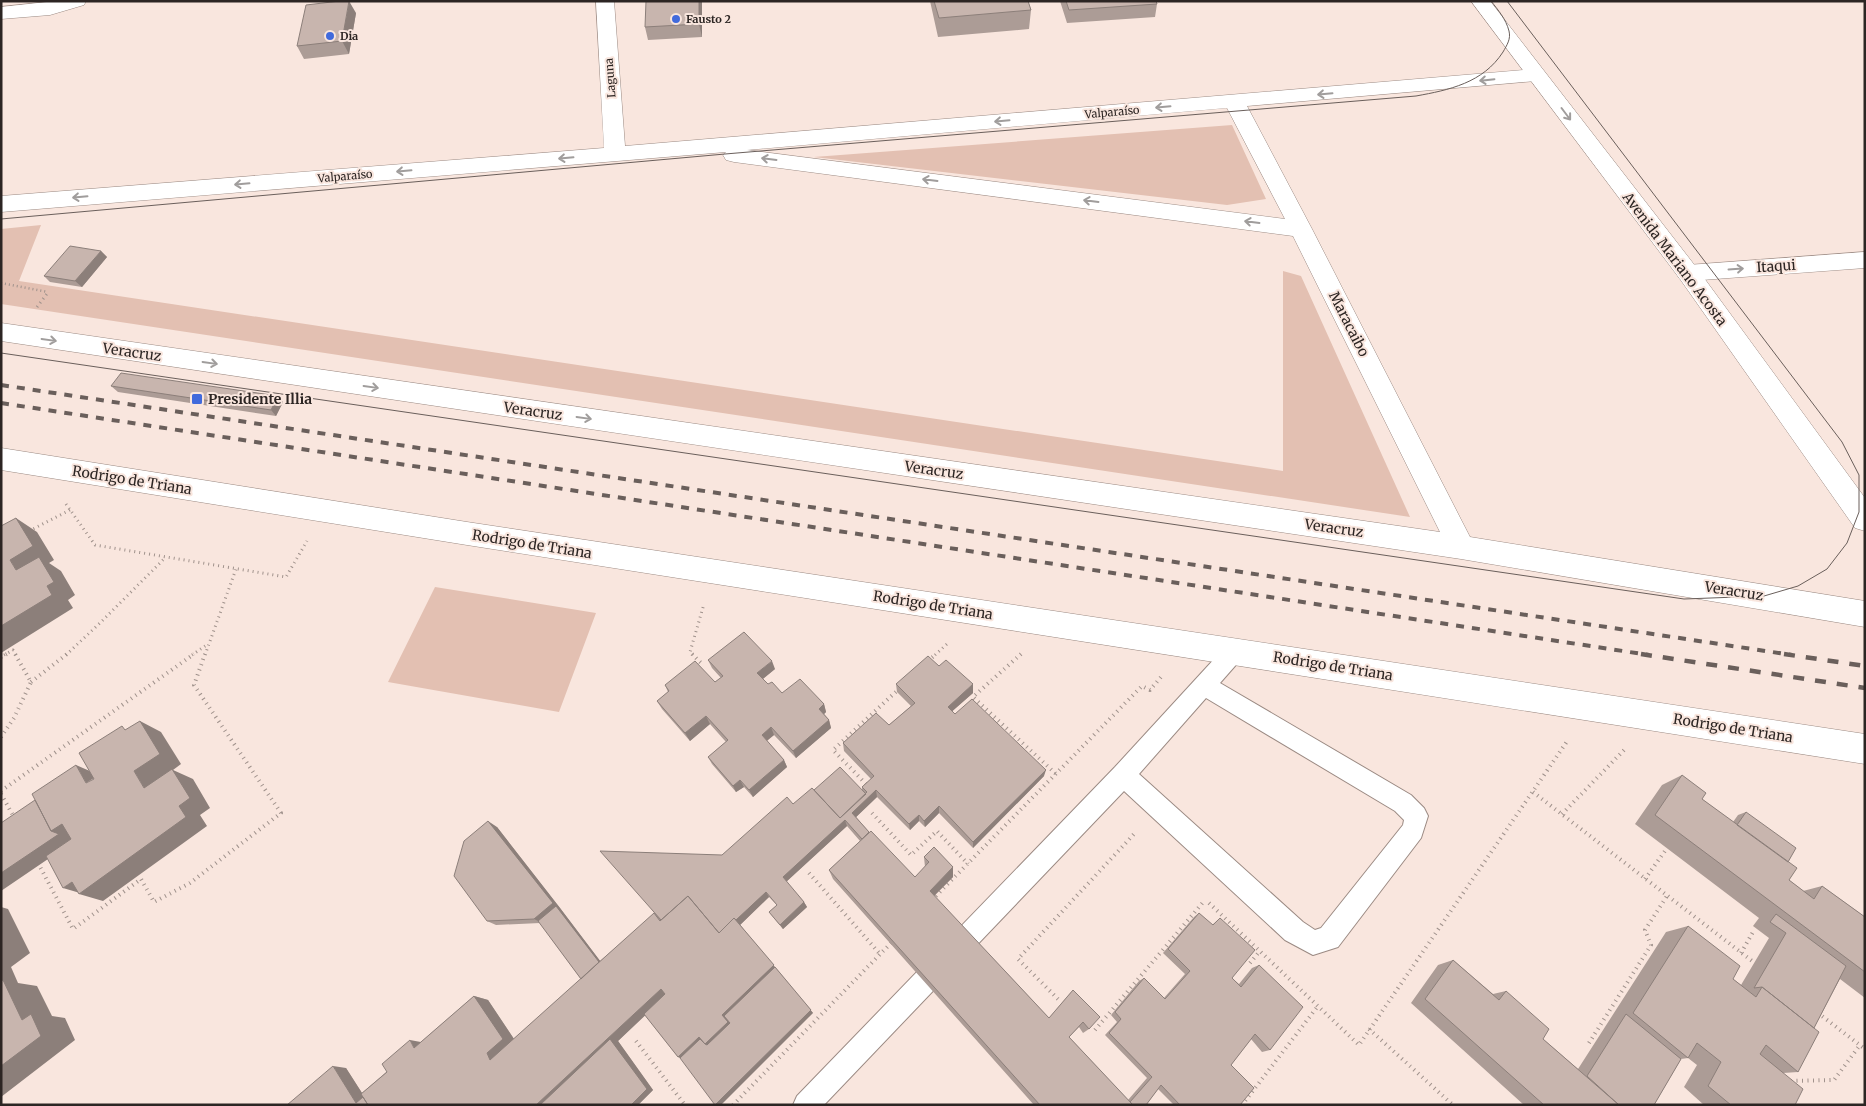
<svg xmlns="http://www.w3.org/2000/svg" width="1866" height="1106" viewBox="0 0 1866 1106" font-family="Merriweather,serif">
<rect width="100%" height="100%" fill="#f9e6de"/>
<!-- green -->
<path fill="#e3c0b2" d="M1232,125L1266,199L1227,205L814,157Z
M41,225L19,281L1283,471V271L1301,276L1410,517L1,304V229Z
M435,587L596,613L559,712L388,682Z"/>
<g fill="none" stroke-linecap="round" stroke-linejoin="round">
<!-- lane casing -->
<g stroke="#9b8a83" stroke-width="2">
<path id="lane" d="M1235,641L1242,644L1246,651L1242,658L1220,683L1411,795L1424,808L1428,816L1421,838L1338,947L1313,955L1285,940L1124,791L824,1105H793L797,1096L1115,767L1228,644ZM1206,698L1395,811L1404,820L1403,825L1321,928L1315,930L1303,922L1139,774Z"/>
</g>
<!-- street casing -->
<g stroke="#9b8a83" stroke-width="1">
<path id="street" d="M596,1H614L625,146L1536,69L1543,71L1546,75L1543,79L1536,81L1247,106L1312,229L1470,537L1865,601V627L1461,559L1,341V323L1440,532L1293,236L734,162L726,160L723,155L726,152L1,212V196L604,148ZM1227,108L1285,219L747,150Z
M1865,252V268L1688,281L1680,279L1676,273L1680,267L1688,265Z
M1,448L467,522L1865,734V764L467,545L1,470Z"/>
</g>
<!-- secondary casing -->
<g stroke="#9b8a83" stroke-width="1">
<path id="secondary" d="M56,1H86L84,5L50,15L1,19V7Z
M1471,1H1490L1696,267L1865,498V531L1855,528L1680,279Z"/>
</g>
<!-- path-far2 -->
<path stroke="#a0928c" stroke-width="2.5" stroke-dasharray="1 3" stroke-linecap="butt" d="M1,283L48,292"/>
<!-- path-far1 -->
<path stroke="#a0928c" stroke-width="3" stroke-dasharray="1 4" stroke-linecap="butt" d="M37,307L49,291
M66,504L95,545L286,577L307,541
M29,531L70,510
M4,655L13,650L16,655
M66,655L101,622L166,557
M192,655L208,644
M205,655L236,569
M693,655L690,652L704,604
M935,655L947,644"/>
<!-- path -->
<path stroke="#a0928c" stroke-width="4" stroke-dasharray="1 4.5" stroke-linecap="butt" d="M692,654L703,665
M1021,654L973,697L1056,774
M1,657L7,654
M928,661L936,654
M31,682L67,654
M1,737L14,718L31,682L15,654
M866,784L833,750L900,688
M1,791L194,654
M1533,792L1756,964
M1,794L14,817
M872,813L911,855L937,831L968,864
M1562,814L1626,748
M38,863L73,929L141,879L154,902L190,883L281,813L194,685L205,654
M809,873L880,954
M1645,879L1665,851
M932,900L1142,686L1150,690L1161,677
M1209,903L1359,1045L1568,740
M1741,953L1753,932
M1250,963L1260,951
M1058,999L1018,959L1135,833
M1818,1013L1865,1049
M1369,1029L1453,1105
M1095,1030L1205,900
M636,1041L685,1105
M1589,1043L1651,945L1645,930L1667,896
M1791,1081L1834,1080L1860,1045
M733,1105L893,941
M1242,1105L1318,1006"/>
<!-- lane -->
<use href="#lane" fill="#fff" fill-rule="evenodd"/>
<!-- street -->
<use href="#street" fill="#fff" fill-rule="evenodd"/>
<!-- secondary -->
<use href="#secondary" fill="#fff" fill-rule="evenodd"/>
<!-- tram -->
<path stroke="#6a5f5b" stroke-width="1" d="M1,219L725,154L1416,96C1449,90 1483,83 1503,52C1507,45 1511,39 1509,31C1506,19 1498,10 1491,1
M1,353L1684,599L1764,596L1798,586L1827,569L1847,543L1859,512V475L1842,442L1507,1"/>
<!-- rail-far1 -->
<path stroke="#6a5f5b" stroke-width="4" stroke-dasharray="8 8" stroke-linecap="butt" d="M1,385L1792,655
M1,403L1649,655"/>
<!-- rail -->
<path stroke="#6a5f5b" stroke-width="4.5" stroke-dasharray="11 11" stroke-linecap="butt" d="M1641,654L1865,688
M1784,654L1865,666"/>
</g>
<!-- wall -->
<path fill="#ac9c96" d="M702,1V37L648,40L645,27Z
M930,1H1028L1031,10L1029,29L938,37Z
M1060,1H1156L1157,4L1155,17L1067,23Z
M356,13L349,54L304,59L297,46Z
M101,251L107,257L82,287L50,282L44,276Z
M111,386L283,402L276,416L118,392Z
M708,660L775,669L763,679L768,684L782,693L824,704L826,712L824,714L829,720L831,728L796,758L774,735L767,741L784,760L787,767L753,797L744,787L736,792L712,764L708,757L726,742L710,724L690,741L662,709L657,701L668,692L665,685L715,682L721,678L712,668Z
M939,666L973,693L952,711L955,714L1044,776L973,848L939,813L925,827L919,821L910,830L877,797L856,817L869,832L915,877L925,867L924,857L953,867V877L934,896L1049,1018L1073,990L1089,1029L1083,1033L1079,1027L1069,1037L1128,1100L1147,1078L1105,1035L1117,1022L1111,1015L1139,981L1144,978L1164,998L1185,974L1163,953L1194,917L1199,913L1212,925L1220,918L1232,978L1239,984L1252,968L1259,965L1270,1050L1262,1052L1251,1039L1231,1065L1240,1105H1174L1158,1089L1146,1105H1034L833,879L829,870L860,841L847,826L786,882L804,902L807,907L783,929L769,912L777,905L769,897L740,925L813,1013L680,1058L678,1057L645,1015L618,1041L653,1090L638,1105H287L346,1068L362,1093L474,996L488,1000L514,1039L581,979L540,923L496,925L487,921L497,827L560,908L600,961L722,855L814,790H862V787L871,779L844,751L843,743L889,725L911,706L897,692L896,684Z
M1682,775L1702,799L1733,822L1738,815L1746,812L1788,862L1789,880L1803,891L1822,886L1865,917V998L1840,979L1814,1028L1798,1072L1783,1073L1795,1105H1704L1684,1087L1697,1065L1688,1058L1681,1059L1654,1105H1524L1411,1003L1438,965L1453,960L1493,994L1506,991L1543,1039L1578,1069L1666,932L1688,926L1733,979L1741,985L1769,938L1753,926L1759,918L1635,824L1662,785Z"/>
<!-- shaded-wall -->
<path fill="#8c7f7a" d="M349,1L356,13L349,54L342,41Z
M699,1H702V37L699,24Z
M101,251L107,257L82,287L75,281Z
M278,396L283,402L276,416L271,410Z
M16,518L37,532L54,560L49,563L61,571L75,595L68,600L73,608L1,653V626L16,570L10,560Z
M772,661L775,669L760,681L757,673Z
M973,684V693L948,715V707Z
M824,704L826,712L821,717L819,709Z
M706,716L710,724L690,741L685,733Z
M829,720L831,728L796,758L793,751Z
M140,721L161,732L181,764L173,770L193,779L210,808L200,815L207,826L103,901L79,894L80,893L63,888L179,806L144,788L134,771Z
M771,727L774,735L765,742L762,735Z
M784,760L787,767L753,797L749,790Z
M76,765L99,775L86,783Z
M1046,770L1044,776L973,848V842Z
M740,780L744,787L736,792L733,786Z
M876,790L877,797L853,820H845L847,826L786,882L783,877Z
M40,797L76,840L1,891V873L51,831Z
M939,806V813L925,827L924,821Z
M919,815V821L910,830L909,824Z
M488,821L497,827L560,908L607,970L589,986L542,923L534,919Z
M953,867V877L930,900V891Z
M766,892L769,897L740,925L813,1013L721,1105H716L734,1025L712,1047L685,1060L678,1057L722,1015L719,933Z
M804,902L807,907L783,929L780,925Z
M1,907L8,909L30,953L11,967L18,983L37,986L52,1016L65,1018L75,1040L1,1097V1066L22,1020L1,992Z
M661,989L669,993L618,1041L653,1090L638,1105H536Z
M474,996L488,1000L516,1042L490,1060L487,1053Z
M410,1040L426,1043L414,1048Z
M333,1066L346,1068L369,1104L356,1103Z"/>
<!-- building -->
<path fill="#c8b5ae" stroke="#8c7f7a" d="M340,1H349L342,41L297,46L306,5Z
M646,1H699V24L645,27Z
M934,1H1028L1031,10L939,18Z
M1066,1H1156L1157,4L1069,10Z
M70,246L101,251L75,281L44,276Z
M121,373L278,396L271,410L111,386Z
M16,518L33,546L10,560L16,570L39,557L54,582L47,586L52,595L1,626V526Z
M744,632L772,661L757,673L768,684L772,682L782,693L800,679L824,704L819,709L829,720L793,751L771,727L762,735L784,760L749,790L740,780L733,786L708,757L728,740L706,716L685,733L657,701L669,691L665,685L695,661L715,682L723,676L708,660Z
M928,656L939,666L946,660L973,684L948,707L955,714L972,699L1046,770L973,842L939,806L924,821L919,815L909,824L876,790L852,813L869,832L862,839L845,820L783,877L804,902L780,925L769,912L777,905L766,892L736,920L734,918L719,933L688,896L661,920L600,851L722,855L787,797L793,804L812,788L840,818L867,792L862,787L874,776L843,743L876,713L889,725L915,703L896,684Z
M140,721L160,754L134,771L144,788L172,769L190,798L179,806L186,817L79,894L72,882L63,888L46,856L71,839L62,824L51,831L32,794L76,765L86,783L94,779L79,753L122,726L125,730Z
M840,767L866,794L840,818L814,790Z
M1682,775L1706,793L1702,799L1797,868L1789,880L1814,899L1822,886L1865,917V972L1655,815Z
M35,800L51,831L59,834L1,873V823Z
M1746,812L1796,848L1788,862L1737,825Z
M488,821L553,903L534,919L487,921L454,876L464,841Z
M871,831L915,877L929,862L924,857L934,847L953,867L930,891L1049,1018L1073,990L1100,1017L1089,1029L1083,1022L1069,1037L1133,1105H1040L829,870Z
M688,896L719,933L734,918L774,965L722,1015L728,1022L705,1044L699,1037L678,1057L644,1014L665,994L661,989L536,1105H368L361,1094L387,1072L382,1064L410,1040L414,1048L474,996L503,1039L487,1053L490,1060L654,913L660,921Z
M556,906L599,962L581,979L538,921Z
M1199,913L1213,925L1220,918L1255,950L1232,978L1241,987L1259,965L1303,1007L1270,1050L1255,1034L1231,1065L1254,1088L1240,1105H1180L1161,1085L1146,1105H1133L1130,1102L1152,1077L1109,1033L1121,1019L1115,1012L1144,978L1165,999L1190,971L1168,949Z
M1776,914L1846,966L1814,1028L1762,987L1754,988L1786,933L1770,922Z
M1688,926L1740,966L1733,979L1756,997L1762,987L1819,1032L1798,1072L1766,1045L1760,1054L1803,1089L1795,1105H1731L1708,1086L1721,1062L1697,1043L1688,1058L1633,1013Z
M1453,960L1499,1000L1506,991L1549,1029L1543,1039L1619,1105H1544L1425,999Z
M775,967L811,1010L715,1105L680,1058L700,1039L705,1044L707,1045L730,1023L724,1016Z
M3,980L22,1020L31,1014L41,1036L1,1066V981Z
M1626,1014L1681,1059L1654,1105H1619L1587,1076Z
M610,1039L647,1089L631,1105H540Z
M333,1066L356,1103L363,1097L368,1105H287Z"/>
<!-- one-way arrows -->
<defs><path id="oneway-shaft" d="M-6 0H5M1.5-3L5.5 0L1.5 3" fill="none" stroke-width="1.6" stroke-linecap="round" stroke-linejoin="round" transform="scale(1.25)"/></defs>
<g stroke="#a09d9c">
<use href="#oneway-shaft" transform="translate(1487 80) rotate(174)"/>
<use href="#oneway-shaft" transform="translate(1325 94) rotate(175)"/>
<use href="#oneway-shaft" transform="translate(1163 107) rotate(175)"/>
<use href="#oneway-shaft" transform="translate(1566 114) rotate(53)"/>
<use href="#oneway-shaft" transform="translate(1002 121) rotate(175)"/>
<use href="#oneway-shaft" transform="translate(566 158) rotate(175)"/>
<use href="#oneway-shaft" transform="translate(769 159) rotate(-173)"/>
<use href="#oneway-shaft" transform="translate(404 171) rotate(175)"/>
<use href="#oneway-shaft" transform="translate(930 180) rotate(-173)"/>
<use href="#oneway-shaft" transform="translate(242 184) rotate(175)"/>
<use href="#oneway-shaft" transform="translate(80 197) rotate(175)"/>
<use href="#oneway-shaft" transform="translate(1091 201) rotate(-173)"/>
<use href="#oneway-shaft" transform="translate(1252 222) rotate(-173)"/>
<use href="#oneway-shaft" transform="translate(1736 269) rotate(-4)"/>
<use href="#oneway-shaft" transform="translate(49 340) rotate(8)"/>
<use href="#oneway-shaft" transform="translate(210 363) rotate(8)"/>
<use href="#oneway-shaft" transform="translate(371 387) rotate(8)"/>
<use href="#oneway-shaft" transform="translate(584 418) rotate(8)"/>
</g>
<!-- markers -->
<g fill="#416adc" stroke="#f9e6de" stroke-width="2">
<circle cx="676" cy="19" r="5"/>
<circle cx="330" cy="36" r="5"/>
<rect x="191" y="393" width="12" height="12" rx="2.5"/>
</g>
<g text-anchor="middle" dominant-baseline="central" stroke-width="4" stroke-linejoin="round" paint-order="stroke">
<!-- far-poi labels -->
<g font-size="11" font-weight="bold" fill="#2c2523" stroke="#f9e6de" text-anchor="start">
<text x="686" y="19">Fausto 2</text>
<text x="340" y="36">Dia</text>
</g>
<!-- far-street labels -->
<g font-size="11" fill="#2c2523" stroke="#f9e6de">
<text transform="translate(610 78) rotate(-94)">Laguna</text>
<text transform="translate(1112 112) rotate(-5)">Valparaíso</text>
<text transform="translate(345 176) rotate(-5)">Valparaíso</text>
</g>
<!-- street labels -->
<g font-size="14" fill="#2c2523" stroke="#f9e6de">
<text transform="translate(1675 259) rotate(53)">Avenida Mariano Acosta</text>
<text transform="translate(1776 266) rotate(-4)">Itaqui</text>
<text transform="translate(1349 324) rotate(63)">Maracaibo</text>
<text transform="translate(132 352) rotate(8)">Veracruz</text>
<text transform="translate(533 411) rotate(8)">Veracruz</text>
<text transform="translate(934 470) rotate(8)">Veracruz</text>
<text transform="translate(132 480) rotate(9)">Rodrigo de Triana</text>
<text transform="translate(1334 528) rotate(8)">Veracruz</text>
<text transform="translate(532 544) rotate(9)">Rodrigo de Triana</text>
<text transform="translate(1734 591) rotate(9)">Veracruz</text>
<text transform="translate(933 605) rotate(9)">Rodrigo de Triana</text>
<text transform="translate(1333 666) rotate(9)">Rodrigo de Triana</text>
<text transform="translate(1733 728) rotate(9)">Rodrigo de Triana</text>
</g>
<!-- poi labels -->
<g font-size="14" font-weight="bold" fill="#2c2523" stroke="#f9e6de" text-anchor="start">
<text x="208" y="399">Presidente Illia</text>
</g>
</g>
<!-- border -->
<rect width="1866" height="1106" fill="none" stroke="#2c2523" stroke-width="5"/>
</svg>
